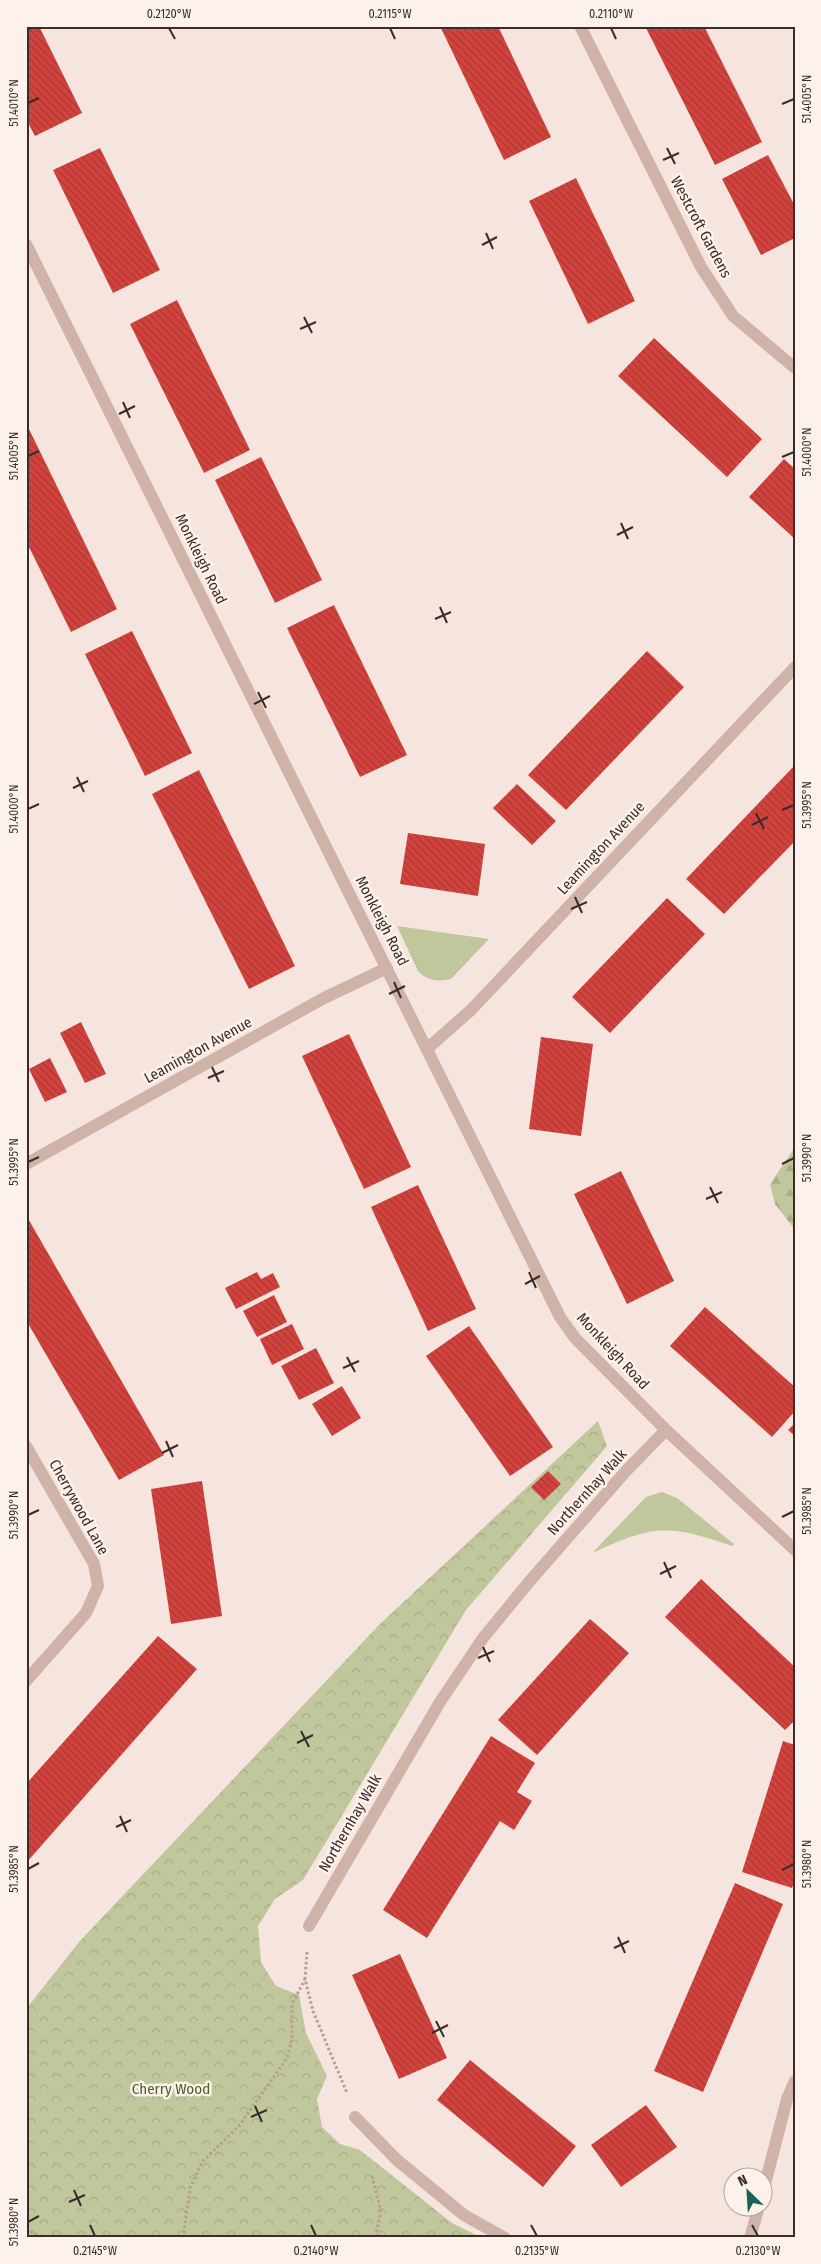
<svg xmlns="http://www.w3.org/2000/svg" width="821" height="2264" viewBox="0 0 821 2264" font-family="'Fira Sans Condensed',sans-serif">
<defs>
<pattern id="forest-firs" width="22" height="20" patternUnits="userSpaceOnUse" patternTransform="scale(1.25)"><rect width="22" height="20" fill="#c1c79c"/><path d="M5 1l3.5 6h-7zM16 11l3.5 6h-7z" fill="#a7ab86"/></pattern>
<pattern id="park-crowns" width="20" height="18" patternUnits="userSpaceOnUse" patternTransform="scale(1.25)"><rect width="20" height="18" fill="#c1c79c"/><path d="M2 6a3 3 0 1 1 6 0M12 15a3 3 0 1 1 6 0" fill="none" stroke="#a7ab86"/></pattern>
<pattern id="building-back-hatch" width="6" height="6" patternUnits="userSpaceOnUse" patternTransform="scale(1.25)"><rect width="6" height="6" fill="#d3433e"/><path d="M-1 5l2 2M0 0l6 6M5-1l2 2" fill="none" stroke="#ac3834"/></pattern>
</defs>
<rect width="100%" height="100%" fill="#f5e5de"/>
<!-- grass -->
<path fill="#c1c79c" d="M397,926L489,939L451,979C437,982 428,981 418,971Z
M662,1492L677,1498L734,1544L732,1546C671,1525 654,1524 595,1552L594,1551L646,1497Z"/>
<!-- forest -->
<path fill="url(#forest-firs)" d="M795,1147V1230L775,1204L770,1184Z"/>
<!-- park -->
<path fill="url(#park-crowns)" d="M598,1421L607,1446L466,1610L303,1880L275,1899L258,1926L261,1962L276,1986L299,1995L306,2033L327,2076L317,2099L322,2127L340,2144L360,2150L452,2223L482,2238H26V2009L79,1942L380,1624Z"/>
<!-- building -->
<path fill="url(#building-back-hatch)" d="M26,26H39L82,113L35,136L26,119Z
M440,26H498L551,137L504,160Z
M645,26H704L762,142L715,165Z
M100,148L160,270L113,293L53,170Z
M768,155L795,206V238L761,255L722,179Z
M576,178L635,301L588,324L529,201Z
M177,300L250,450L204,473L130,324Z
M654,338L762,439L727,477L618,376Z
M26,423L117,609L71,632L26,541Z
M261,457L322,580L275,603L215,480Z
M784,459L795,469V539L749,497Z
M334,605L407,755L360,777L287,628Z
M132,631L192,753L145,776L85,654Z
M647,651L684,687L566,810L528,775Z
M795,765V841L724,914L686,879Z
M199,770L295,966L249,989L152,794Z
M517,784L556,821L532,845L493,808Z
M408,833L485,844L478,896L400,884Z
M667,898L705,934L610,1033L572,997Z
M81,1022L106,1074L85,1083L60,1033Z
M349,1034L411,1167L364,1189L302,1056Z
M541,1037L593,1044L581,1136L529,1129Z
M50,1058L67,1092L45,1102L29,1069Z
M621,1171L674,1281L627,1304L574,1194Z
M418,1185L476,1309L428,1331L371,1207Z
M26,1215L164,1455L119,1480L26,1320Z
M257,1272L261,1279L273,1273L280,1287L236,1309L225,1288Z
M274,1295L287,1322L257,1337L243,1311Z
M705,1307L795,1387V1411L772,1437L670,1346Z
M292,1324L304,1349L272,1365L260,1339Z
M469,1326L553,1447L510,1476L426,1356Z
M316,1348L334,1383L299,1400L281,1366Z
M342,1386L361,1418L332,1436L312,1404Z
M795,1423V1436L788,1430Z
M548,1471L561,1484L544,1500L531,1487Z
M202,1481L222,1616L171,1624L151,1489Z
M701,1579L795,1667V1720L785,1730L665,1617Z
M590,1619L629,1653L537,1755L498,1720Z
M158,1636L197,1669L26,1863V1784Z
M491,1736L535,1763L517,1792L532,1801L514,1830L500,1821L427,1938L383,1910Z
M783,1741L795,1745V1879L792,1888L742,1872Z
M735,1883L783,1904L703,2092L654,2071Z
M400,1954L447,2058L399,2079L352,1975Z
M470,2060L576,2146L543,2187L437,2100Z
M646,2105L677,2147L621,2187L591,2145Z"/>
<g fill="none" stroke-linecap="round" stroke-linejoin="round">
<!-- path -->
<path stroke="#bb9b92" stroke-width="3" stroke-dasharray="2.5 2.5" stroke-linecap="butt" d="M307,1952L305,1979L313,2011L347,2093
M372,2176L381,2211L375,2238
M26,2229L39,2236L54,2238
M183,2238L190,2188L202,2162L239,2126L287,2058L292,2039V2004L305,1979"/>
<!-- minor -->
<path stroke="#cfb2a8" stroke-width="12" d="M580,26L701,267L733,316L795,368
M26,244L560,1317L575,1338L666,1430L795,1550
M428,1048L471,1010L795,667
M26,1164L324,998L387,968
M26,1446L94,1564L98,1586L86,1613L26,1681
M309,1926L440,1702L483,1638L529,1582L626,1471L666,1430
M355,2117L397,2160L464,2215L505,2238
M764,2188L787,2099L795,2081
M750,2238L759,2206"/>
</g>
<!-- ticks -->
<path fill="none" stroke="#3b2b29" stroke-width="2" d="M169,28L175,39M390,28L395,39M611,28L616,39M28,103L39,98M782,104L794,99M667,148L675,164M663,160L679,153M486,233L493,249M482,245L497,237M304,317L312,333M300,329L316,322M123,402L130,418M119,414L135,406M28,456L39,451M782,457L794,452M621,523L628,539M617,535L633,527M440,607L447,623M435,619L451,612M258,692L266,708M254,704L270,696M77,777L84,792M73,788L88,781M28,809L39,804M782,810L794,805M756,813L764,829M752,825L768,817M575,897L582,913M571,909L587,902M394,982L401,998M389,994L405,986M212,1067L219,1082M208,1078L224,1071M28,1162L39,1157M782,1164L794,1158M710,1187L718,1203M706,1199L722,1192M529,1272L536,1288M525,1284L540,1276M347,1357L355,1372M343,1368L359,1361M166,1441L173,1457M162,1453L178,1445M28,1515L39,1510M782,1517L794,1511M664,1562L671,1578M660,1574L676,1566M483,1647L490,1662M478,1658L494,1651M301,1731L309,1747M297,1743L313,1735M120,1816L127,1832M116,1827L131,1820M28,1869L39,1863M782,1870L794,1864M618,1937L625,1953M614,1948L629,1941M436,2021L444,2037M432,2033L448,2025M255,2106L262,2122M251,2117L267,2110M74,2190L81,2206M69,2202L85,2195M28,2222L39,2216M90,2225L95,2236M311,2225L316,2236M531,2225L537,2236M752,2225L758,2236"/>
<g text-anchor="middle" dominant-baseline="central" stroke-width="5" stroke-linejoin="round" paint-order="stroke">
<!-- street labels -->
<g font-size="15" fill="#3b2b29" stroke="#fcf1eb">
<text transform="translate(701 227) rotate(62)">Westcroft Gardens</text>
<text transform="translate(201 559) rotate(64)">Monkleigh Road</text>
<text transform="translate(601 848) rotate(-47)">Leamington Avenue</text>
<text transform="translate(382 921) rotate(63)">Monkleigh Road</text>
<text transform="translate(198 1050) rotate(-29)">Leamington Avenue</text>
<text transform="translate(613 1351) rotate(47)">Monkleigh Road</text>
<text transform="translate(587 1492) rotate(-48)">Northernhay Walk</text>
<text transform="translate(79 1507) rotate(61)">Cherrywood Lane</text>
<text transform="translate(350 1823) rotate(-60)">Northernhay Walk</text>
</g>
<!-- park labels -->
<g font-size="15" fill="#545d29" stroke="#fcf1eb">
<text x="171" y="2089">Cherry Wood</text>
</g>
</g>
<!-- border -->
<rect width="821" height="2264" fill="none" stroke="#fcf1eb" stroke-width="55"/>
<!-- north arrow -->
<g transform="translate(748 2192) rotate(335)"><circle r="24" fill="#fcf1eb" stroke="#afa29d"/>
<path d="M0-4L9 19L0 12L-9 19Z" fill="#196258"/>
<text y="-8" font-size="14" font-weight="bold" text-anchor="middle" fill="#3b2b29">N</text>
</g>
<rect x="28" y="28" width="766" height="2208" fill="none" stroke="#3b2b29" stroke-width="2"/>
<g font-size="12" text-anchor="middle" fill="#3b2b29">
<text x="169" y="18">0.2120°W</text>
<text x="390" y="18">0.2115°W</text>
<text x="611" y="18">0.2110°W</text>
<text transform="translate(807 99) rotate(-90)" y="4">51.4005°N</text>
<text transform="translate(14 103) rotate(-90)" y="4">51.4010°N</text>
<text transform="translate(807 452) rotate(-90)" y="4">51.4000°N</text>
<text transform="translate(14 456) rotate(-90)" y="4">51.4005°N</text>
<text transform="translate(807 805) rotate(-90)" y="4">51.3995°N</text>
<text transform="translate(14 809) rotate(-90)" y="4">51.4000°N</text>
<text transform="translate(807 1158) rotate(-90)" y="4">51.3990°N</text>
<text transform="translate(14 1162) rotate(-90)" y="4">51.3995°N</text>
<text transform="translate(807 1511) rotate(-90)" y="4">51.3985°N</text>
<text transform="translate(14 1515) rotate(-90)" y="4">51.3990°N</text>
<text transform="translate(807 1864) rotate(-90)" y="4">51.3980°N</text>
<text transform="translate(14 1869) rotate(-90)" y="4">51.3985°N</text>
<text transform="translate(14 2222) rotate(-90)" y="4">51.3980°N</text>
<text x="95" y="2255">0.2145°W</text>
<text x="316" y="2255">0.2140°W</text>
<text x="537" y="2255">0.2135°W</text>
<text x="758" y="2255">0.2130°W</text>
</g>
</svg>
